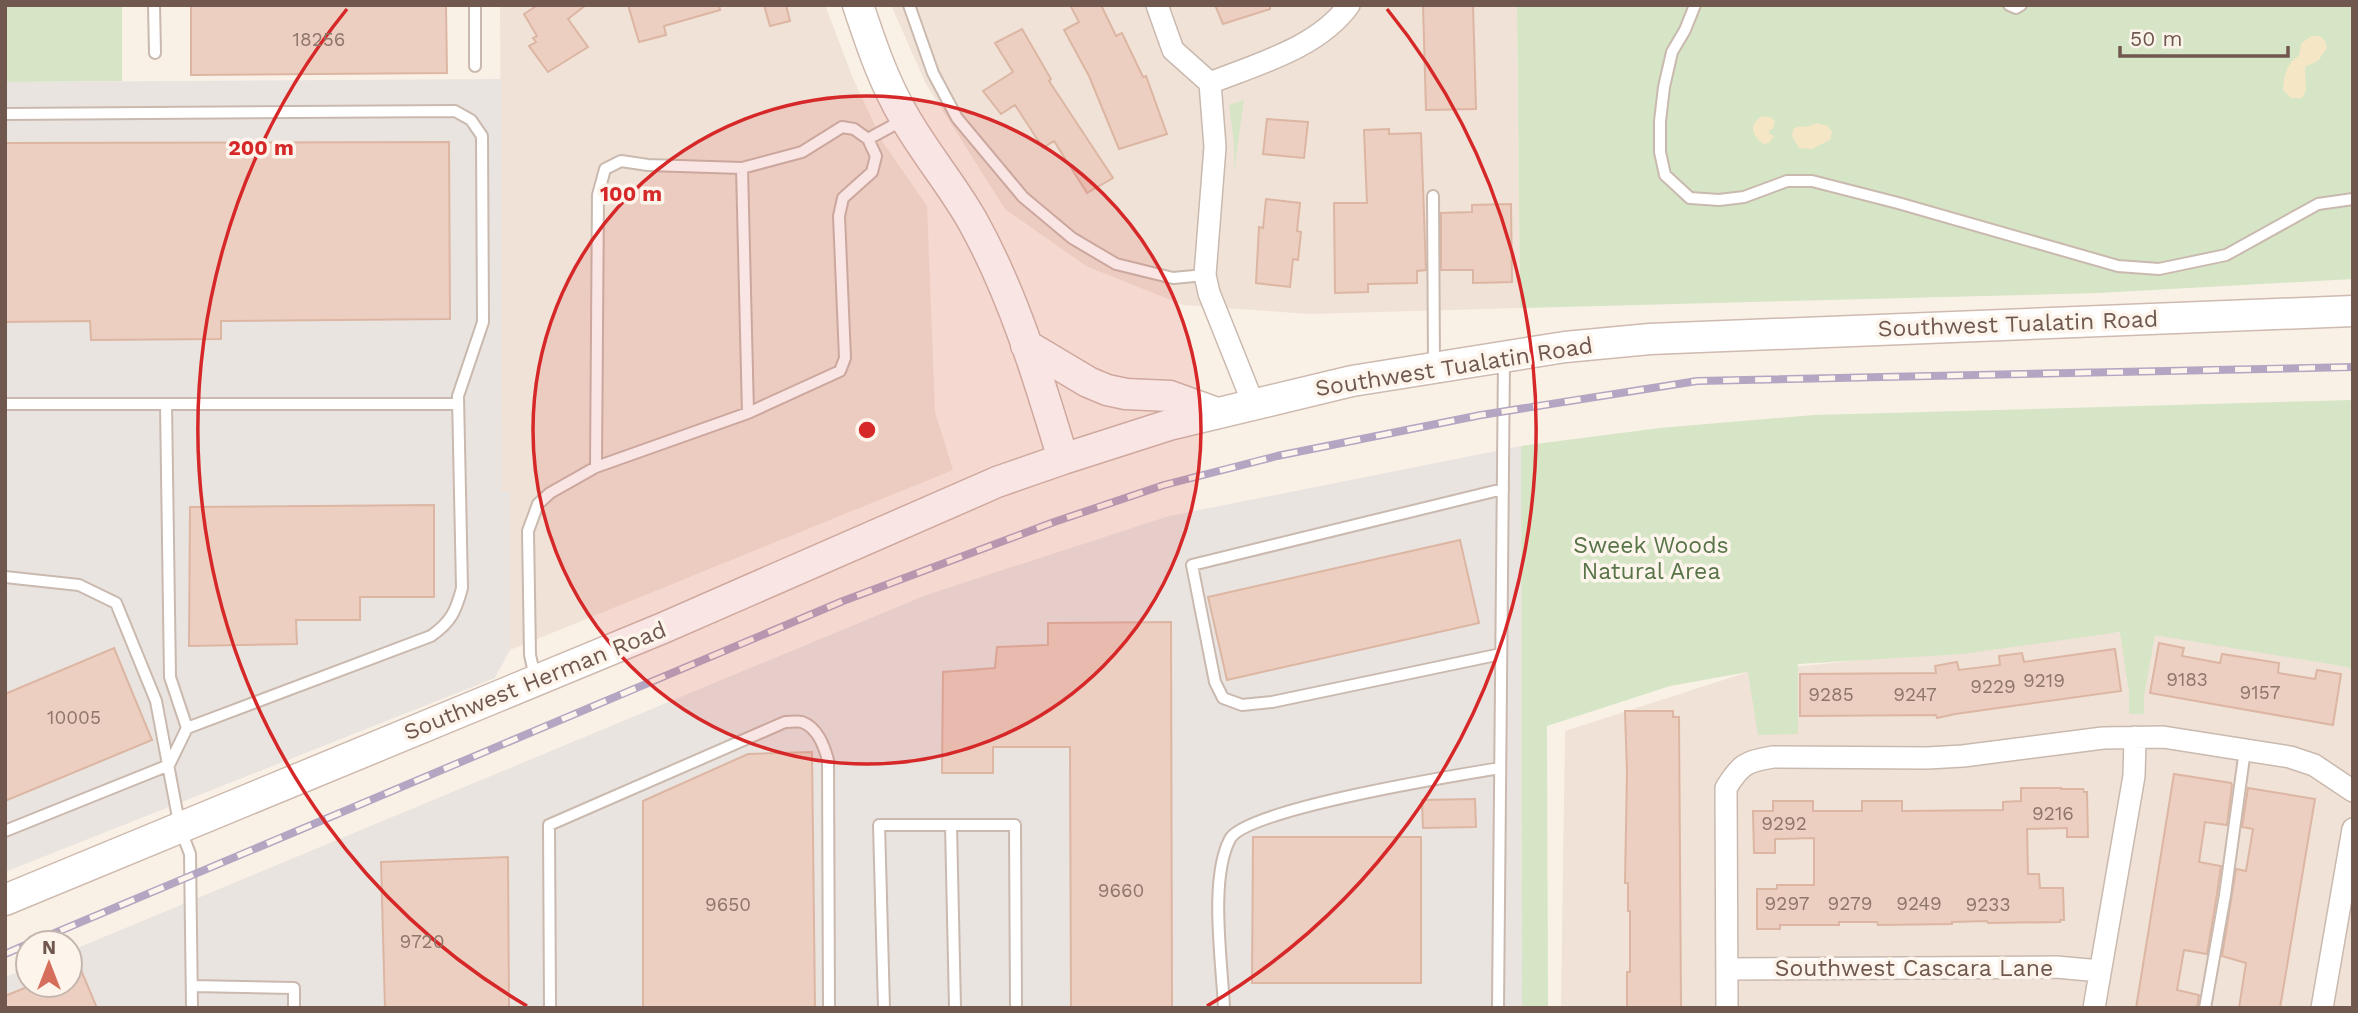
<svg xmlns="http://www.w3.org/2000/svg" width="2358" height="1013" viewBox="0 0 2358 1013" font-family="'Work Sans',sans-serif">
<rect width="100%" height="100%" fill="#faf1e6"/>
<!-- residential -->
<path fill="#f0e2d6" d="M500,5H825L852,76L882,141L927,206L935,412L953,470L510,650V493L502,492Z
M891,5H1517L1520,308L1310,314L1183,305L1086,266L1005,209L926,84Z
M2121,632L2155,634L2347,667L2353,671V1008H1561L1565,731L1748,672Z"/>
<!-- industrial -->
<path fill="#eae4e0" d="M501,79L502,492H510V650L495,678L5,872V82Z
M1521,446L1522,1008H5V977L28,968V985H70V951L926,595L1169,516Z"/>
<!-- green -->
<path fill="#d5e5c6" d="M5,5H122V81L5,82Z
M1517,5H2353V279L2098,293L1520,308Z
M1244,100L1234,172V142L1229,105Z
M2353,400V671L2347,667L2155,635L2144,696V714H2129V692L2120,632L1962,654L1798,664V734L1758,735L1748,672L1670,686L1547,726L1548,1008H1522L1521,446L1660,428L1814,415Z"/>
<!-- sand -->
<path fill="#f5e7c5" d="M2311,36H2320L2325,41L2327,48L2318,61L2305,67L2306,91L2302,98H2291L2283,90C2284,77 2286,62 2299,56L2301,44Z
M1762,116L1772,118L1775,122L1773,129L1769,130L1770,134L1774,136L1769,143L1763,144C1752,135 1748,125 1762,116Z
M1816,123L1828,126L1832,132L1830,140L1812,149L1799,148L1792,136L1793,129C1800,124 1809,129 1816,123Z"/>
<!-- building -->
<path fill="#eccfc1" stroke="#dcb6a3" stroke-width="2" d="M191,5H446L447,73L191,75Z
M538,5H586L568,19L588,47L548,72L529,46L536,42L533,38L537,36L524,14Z
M628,5H719L720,10L664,26L666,35L639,42Z
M764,5H786L790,21L770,26Z
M1070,5H1101L1116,36L1122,33L1143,77L1146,76L1167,134L1119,149L1089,76L1064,30L1079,22Z
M1215,5H1270V9L1223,24Z
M1423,5H1473L1476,109L1426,110Z
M1022,29L1051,79L1049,81L1113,178L1087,193L1054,141L1043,148L1015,105L1001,114L983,91L1013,72L995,43Z
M1267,119L1308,122L1304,158L1263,154Z
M1389,129V134L1421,133L1426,270L1417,271V283L1368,284V292L1335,293L1334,203H1367L1364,130Z
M449,142L450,319L221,321V339L91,340L90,321L5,322V143Z
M1266,199L1300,203L1297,231L1301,232L1298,260L1293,259L1290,287L1256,283L1259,227L1263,228Z
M1511,204L1512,282L1473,283V270H1441V213L1472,212V205Z
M434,505V597H360V620H296L297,644L189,646L190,507Z
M1460,540L1479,623L1227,680L1208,597Z
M1171,622L1172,1008H1071L1070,747H993V773H942L943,672L995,668L997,647L1048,645V623Z
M2159,643L2184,648L2182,656L2220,663L2222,654L2279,663L2278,673L2315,679L2317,670L2341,674L2333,725L2150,693Z
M114,648L152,740L5,801V694Z
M2115,649L2121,691L1955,714L1937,718L1936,715L1800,716V674L1936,673L1935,666L1957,662L1959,670L2000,665L1999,656L2022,653L2024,662Z
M1625,711H1673V717H1679L1681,1008H1627V972H1630V911H1628V883H1625L1627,772Z
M812,752L815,1008H643V801L748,754Z
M2174,774L2231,783L2232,785L2227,825L2205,822L2199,862L2221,866L2217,894L2207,954L2184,950L2177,990L2199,995L2197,1008H2136Z
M2021,788H2061V789H2083L2084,792H2087L2088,837H2067V828L2027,829L2028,874H2039L2040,888H2063L2064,920H2060V922L1988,923L1987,921L1952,922V924L1878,925L1877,922H1839V925H1780V929H1757V889H1777V885H1814V838L1775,839V853H1754L1753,811H1773V801H1813V811H1862V801H1902V811L2003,810V802L2021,801Z
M2248,788L2315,799L2280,1008H2239L2246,963L2222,956L2236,869L2246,871L2253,829L2242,827Z
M1475,799L1476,827L1423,828L1422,800Z
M1253,837H1421V983H1252Z
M508,857L509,1008H385L381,862Z
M70,944L97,1008H5V996L32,985H70Z"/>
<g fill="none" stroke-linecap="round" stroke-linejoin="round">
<!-- service casing -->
<g stroke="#cab9ae" stroke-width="14">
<path id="service" d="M154,5L155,53
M475,5V66
M909,5L933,73L957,118L1023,197L1072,238L1116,264L1173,278L1205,275
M1695,5L1685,30L1672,52L1664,87L1660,121V152L1665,175L1690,198L1719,200L1744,197L1787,181H1812L1898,203L2118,266L2159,269L2226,255L2318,204L2353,199
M2009,5L2016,8L2021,5
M5,114L455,111L471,120L482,136L483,322L458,396L462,588C456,611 451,622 431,636L187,728L169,765L5,831
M742,168L748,413
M1433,196L1434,365
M5,404H458
M166,404L170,677L187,728
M596,467L598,195L605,169L621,161L648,165L742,168L802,152L842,127L854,129L868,139L903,120
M5,577L79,585L116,603L156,701L180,828L190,854L192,1008
M1501,654L1272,702L1242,705L1223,698L1215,682L1192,565L1503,489
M535,677L530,655L528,531L538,504L550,493L596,467L748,413L840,371L845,358L839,216L843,198L872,172L876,156L868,139
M951,825H1015L1016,1008
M192,986L294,988V1008
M550,1008L549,825L785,722C790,722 798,721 802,722C818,728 824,746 828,760L829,1008
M884,1008L879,825H951L955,1008
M1224,1008C1222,962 1209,879 1230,839C1245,809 1458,775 1500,768
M1498,1008L1504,359
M2205,1008L2225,895L2245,750"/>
</g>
<!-- minor casing -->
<g stroke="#cab9ae" stroke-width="24">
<path id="minor" d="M1157,5L1173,50L1210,83L1215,147L1205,275L1209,293L1253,403
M1210,83C1257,64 1318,48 1349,5
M1727,969L2056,967L2100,971
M1727,1008L1726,788C1740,765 1746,761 1773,757L1927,758L1963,756L2103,738L2163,737L2290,757L2314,765L2353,791
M2094,1008L2134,776L2135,737
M2322,1008L2353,829"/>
</g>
<!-- secondary casing -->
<g stroke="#cebaaf" stroke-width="33">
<path id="secondary" d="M858,5C871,44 884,83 905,118C925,153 952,185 972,220C1013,293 1039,379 1063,459
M1026,345L1088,382L1107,390L1126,394L1170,396L1217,413
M5,900L663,628L997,482L1063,459L1169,425L1352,381L1565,347L1650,339L2353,311"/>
</g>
<!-- service -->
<use href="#service" stroke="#fff" stroke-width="10"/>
<!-- minor -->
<use href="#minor" stroke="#fff" stroke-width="21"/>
<!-- secondary -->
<use href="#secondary" stroke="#fff" stroke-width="30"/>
<!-- rail casing -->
<g stroke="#b3a6c2" stroke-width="8">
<path id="rail" d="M31,943L843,601L1054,522L1164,485L1277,456L1481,415L1697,381L2353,367
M5,954L28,944"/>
</g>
<!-- rail -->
<use href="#rail" stroke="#fdf5ec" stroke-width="5" stroke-dasharray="16" stroke-linecap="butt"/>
</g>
<!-- distance rings -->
<circle cx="867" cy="430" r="334" fill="#d62828" fill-opacity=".12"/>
<g fill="none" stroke="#d62828" stroke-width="3.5">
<circle cx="867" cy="430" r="334"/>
<path d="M527 1006A669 669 0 0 1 347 9M1387 9A669 669 0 0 1 1207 1006"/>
</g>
<g text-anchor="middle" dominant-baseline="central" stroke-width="7" stroke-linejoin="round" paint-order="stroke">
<!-- number labels -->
<g font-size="19" fill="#8f766b">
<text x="319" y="39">18256</text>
<text x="2187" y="679">9183</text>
<text x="2044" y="680">9219</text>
<text x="1993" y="686">9229</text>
<text x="2260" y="692">9157</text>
<text x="1831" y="694">9285</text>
<text x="1915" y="694">9247</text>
<text x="74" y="717">10005</text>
<text x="2053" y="813">9216</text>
<text x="1784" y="823">9292</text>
<text x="1121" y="890">9660</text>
<text x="1787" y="903">9297</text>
<text x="1850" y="903">9279</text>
<text x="1919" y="903">9249</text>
<text x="728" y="904">9650</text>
<text x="1988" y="904">9233</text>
<text x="422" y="941">9720</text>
</g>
<!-- street labels -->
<g font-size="23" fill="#70584e" stroke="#fdf5ec">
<text transform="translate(2018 324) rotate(-2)">Southwest Tualatin Road</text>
<text transform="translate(1454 367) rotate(-9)">Southwest Tualatin Road</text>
<text transform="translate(535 681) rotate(-22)">Southwest Herman Road</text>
<text x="1914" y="968">Southwest Cascara Lane</text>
</g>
<!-- park labels -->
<g font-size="23" fill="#577448" stroke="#fdf5ec">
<text x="1651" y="545">Sweek Woods<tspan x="1651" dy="26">Natural Area</tspan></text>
</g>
</g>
<circle cx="867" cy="430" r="10" fill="#d62828" stroke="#fdf5ec" stroke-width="3.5"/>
<g font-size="21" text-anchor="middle" font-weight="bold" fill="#d62828" stroke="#fdf5ec" stroke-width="7" stroke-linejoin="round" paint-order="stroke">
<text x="261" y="155">200 m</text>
<text x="631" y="201">100 m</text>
</g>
<!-- border -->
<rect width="2358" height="1013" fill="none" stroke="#70584e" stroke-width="14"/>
<!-- north arrow -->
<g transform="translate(49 964)"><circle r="33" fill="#fdf5ec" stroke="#c5b6ad" stroke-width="2"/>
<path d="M0-5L12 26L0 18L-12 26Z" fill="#d56e5a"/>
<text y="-10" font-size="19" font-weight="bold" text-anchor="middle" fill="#70584e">N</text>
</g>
<!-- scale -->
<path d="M2120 46v10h168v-10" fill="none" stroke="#70584e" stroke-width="3.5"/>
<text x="2130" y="46" font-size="21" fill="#70584e" stroke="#fdf5ec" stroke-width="5" paint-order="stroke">50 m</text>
</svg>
